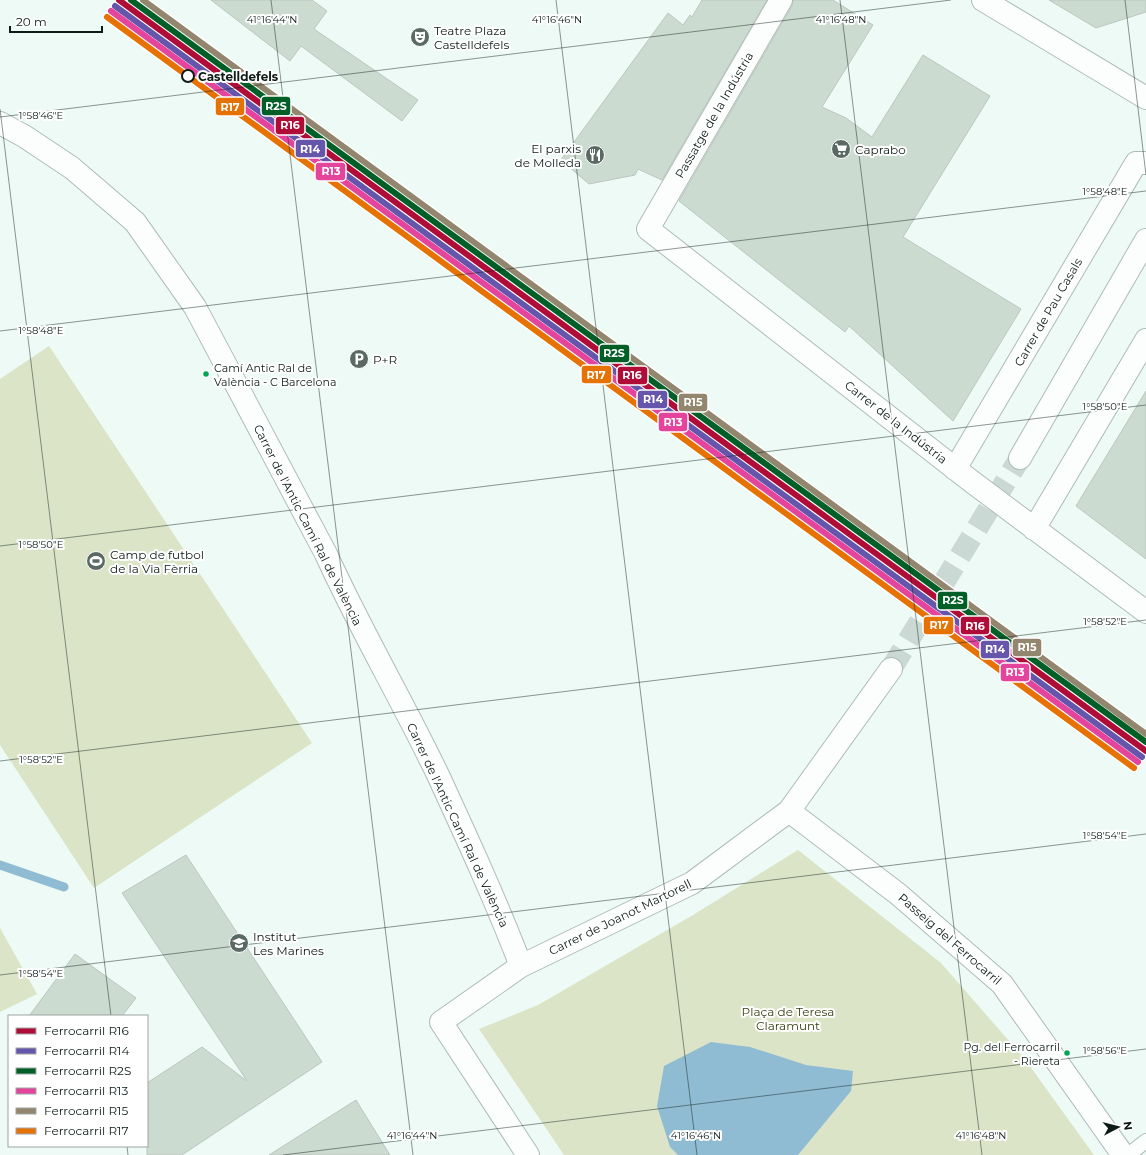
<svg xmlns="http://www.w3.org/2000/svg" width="1146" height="1155" viewBox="0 0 1146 1155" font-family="Montserrat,sans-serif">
<rect width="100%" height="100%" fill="#edfaf6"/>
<!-- green -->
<path fill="#dbe4c7" d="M49,346L312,743L94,888L0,745V379Z
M798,850L941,963L1024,1058L1094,1155H564L479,1029L538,1005L693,915Z
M0,928L37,994L0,1012Z"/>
<!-- water -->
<path fill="#90bcd3" d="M711,1042L750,1047L806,1065L853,1071L851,1091L798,1155H678L670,1147L657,1106L664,1066Z"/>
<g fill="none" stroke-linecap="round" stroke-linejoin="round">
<!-- stream -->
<path stroke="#90bcd3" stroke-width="9" d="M0,865L64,887"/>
</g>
<!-- building -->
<path fill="#ccdbd0" stroke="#bcc6c0" d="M211,0H312L327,11L314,29L418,100L402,121L301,46L290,61Z
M702,0H767L662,180L638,169L635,175L589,184L561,160L668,13L683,25L690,15L692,17Z
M793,0H833L873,25L822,107L846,118L872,137L923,55L990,96L903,237L1021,309L953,421L849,326L845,332L679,201L792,6Z
M1049,0H1146V12L1096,28Z
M1146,391V559L1076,506Z
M186,855L322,1062L182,1155H147V1083L202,1047L247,1081L122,893Z
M75,954L136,998L122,1016H29Z
M356,1100L390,1155H269Z"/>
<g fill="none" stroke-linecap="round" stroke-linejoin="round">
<!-- street-tunnel -->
<path stroke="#cbd9d5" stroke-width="22" stroke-dasharray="22 11" stroke-linecap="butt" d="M891,669L1020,458"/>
<!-- lane casing -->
<g stroke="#aebbb7" stroke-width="16">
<path id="lane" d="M1128,1155L1146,1141"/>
</g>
<!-- street casing -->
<g stroke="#aebbb7" stroke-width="24">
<path id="street" d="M781,0L648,229L971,481L1146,612
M0,123L24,136L72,168L135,222L195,307L326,554C360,629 402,700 438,775C467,838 496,901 521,966
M1020,458L1146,240
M955,469L1136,163H1146
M1034,529L1146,340
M789,811L898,894L1002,984L1123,1155
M528,1155L441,1022L521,966L692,883L789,811L891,669"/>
</g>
<!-- secondary casing -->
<g stroke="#aebbb7" stroke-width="24">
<path id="secondary" d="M983,0L1146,98"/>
</g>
<!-- lane -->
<use href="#lane" stroke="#fcfefe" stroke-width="14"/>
<!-- street -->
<use href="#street" stroke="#fcfefe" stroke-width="22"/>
<!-- secondary -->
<use href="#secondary" stroke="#fcfefe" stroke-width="22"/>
<!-- rail-1 casing -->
<g stroke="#fff" stroke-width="9">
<path id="rail-1" d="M119,0L1146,751"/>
</g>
<!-- rail-2 casing -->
<g stroke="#fff" stroke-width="9">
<path id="rail-2" d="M115,6L1142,757"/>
</g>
<!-- rail-3 casing -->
<g stroke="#fff" stroke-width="9">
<path id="rail-3" d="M131,0L1146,742"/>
</g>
<!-- rail-4 casing -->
<g stroke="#fff" stroke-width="9">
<path id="rail-4" d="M111,11L1138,762"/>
</g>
<!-- rail-5 casing -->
<g stroke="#fff" stroke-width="9">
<path id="rail-5" d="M143,0L1146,734"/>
</g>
<!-- rail-6 casing -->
<g stroke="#fff" stroke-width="9">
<path id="rail-6" d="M107,17L1134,768"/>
</g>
<!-- rail-1 -->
<use href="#rail-1" stroke="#af0d38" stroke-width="6"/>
<!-- rail-2 -->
<use href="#rail-2" stroke="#6556ac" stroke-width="6"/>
<!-- rail-3 -->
<use href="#rail-3" stroke="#005f27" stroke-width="6"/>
<!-- rail-4 -->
<use href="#rail-4" stroke="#e5449c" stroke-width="6"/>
<!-- rail-5 -->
<use href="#rail-5" stroke="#93866e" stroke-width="6"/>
<!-- rail-6 -->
<use href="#rail-6" stroke="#e77204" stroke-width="6"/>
</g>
<!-- ticks -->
<path fill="none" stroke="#0c1b17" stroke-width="1" stroke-opacity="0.45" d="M271,0L413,1155M556,0L697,1155M840,0L982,1155M1125,0L1146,175M0,109L111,1016M0,117L951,0M0,331L1146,191M0,546L1146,405M0,761L1146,620M0,975L1146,834M127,1146L128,1155M283,1155L1146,1049"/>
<!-- icons -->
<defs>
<g id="theatre-disc" transform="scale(1)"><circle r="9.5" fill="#5b6965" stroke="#fff"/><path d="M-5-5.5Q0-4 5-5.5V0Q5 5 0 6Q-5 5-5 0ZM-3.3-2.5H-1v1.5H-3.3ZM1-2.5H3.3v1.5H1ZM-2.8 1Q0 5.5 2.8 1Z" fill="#fff"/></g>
<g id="supermarket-disc" transform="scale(1)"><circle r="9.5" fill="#5b6965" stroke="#fff"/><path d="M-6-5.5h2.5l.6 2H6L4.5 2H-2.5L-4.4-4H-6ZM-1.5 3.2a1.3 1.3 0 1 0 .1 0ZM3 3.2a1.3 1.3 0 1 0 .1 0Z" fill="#fff"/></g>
<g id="restaurant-disc" transform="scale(1)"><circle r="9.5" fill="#5b6965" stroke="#fff"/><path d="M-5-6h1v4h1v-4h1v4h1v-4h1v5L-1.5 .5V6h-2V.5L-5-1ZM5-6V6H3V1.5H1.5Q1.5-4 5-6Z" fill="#fff"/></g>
<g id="parking-disc" transform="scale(1)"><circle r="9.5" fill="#5b6965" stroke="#fff"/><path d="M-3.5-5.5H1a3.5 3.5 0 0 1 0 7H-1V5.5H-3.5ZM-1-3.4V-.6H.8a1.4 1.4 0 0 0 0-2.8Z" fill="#fff"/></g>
<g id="stadium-disc" transform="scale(1)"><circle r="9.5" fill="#5b6965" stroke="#fff"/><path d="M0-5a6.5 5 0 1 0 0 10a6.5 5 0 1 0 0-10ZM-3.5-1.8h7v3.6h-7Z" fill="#fff"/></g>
<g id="school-disc" transform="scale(1)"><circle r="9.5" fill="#5b6965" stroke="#fff"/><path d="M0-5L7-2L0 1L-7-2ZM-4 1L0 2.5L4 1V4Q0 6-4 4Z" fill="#fff"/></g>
</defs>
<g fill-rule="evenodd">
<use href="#theatre-disc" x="420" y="37"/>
<use href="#supermarket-disc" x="841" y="149"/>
<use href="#restaurant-disc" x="595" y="155"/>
<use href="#parking-disc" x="359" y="359"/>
<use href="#stadium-disc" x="96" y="561"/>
<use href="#school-disc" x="239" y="943"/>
</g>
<!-- markers -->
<circle fill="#fff" stroke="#0c1b17" stroke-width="2" cx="188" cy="76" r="6"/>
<g fill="#00a651" stroke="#fff" stroke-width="1.5">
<circle cx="206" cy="374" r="3.5"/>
<circle cx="1067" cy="1053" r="3.5"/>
</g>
<g text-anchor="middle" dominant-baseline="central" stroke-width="4" stroke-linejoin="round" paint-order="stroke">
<!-- bus labels -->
<g font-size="11" fill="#0c1b17" stroke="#fff" text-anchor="start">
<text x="214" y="368">Camí Antic Ral de<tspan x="214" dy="14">València - C Barcelona</tspan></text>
<text x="1060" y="1047" text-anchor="end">Pg. del Ferrocarril<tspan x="1060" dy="14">- Riereta</tspan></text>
</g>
<!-- poi labels -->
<g font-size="12" fill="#0c1b17" stroke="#fff" text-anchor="start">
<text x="434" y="30">Teatre Plaza<tspan x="434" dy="14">Castelldefels</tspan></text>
<text x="581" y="148" text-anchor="end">El parxis<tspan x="581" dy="14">de Molleda</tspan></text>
<text x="855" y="149">Caprabo</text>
<text x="373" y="359">P+R</text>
<text x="110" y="554">Camp de futbol<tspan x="110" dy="14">de la Via Fèrria</tspan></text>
<text x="253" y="936">Institut<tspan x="253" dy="14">Les Marines</tspan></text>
</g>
<!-- stop labels -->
<g font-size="12" font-weight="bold" fill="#0c1b17" stroke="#fff" text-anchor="start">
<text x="198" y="76">Castelldefels</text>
</g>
<!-- street labels -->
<g font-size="12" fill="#0c1b17" stroke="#fff">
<text transform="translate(714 115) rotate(-60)">Passatge de la Indústria</text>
<text transform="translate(1048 312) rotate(-60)">Carrer de Pau Casals</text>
<text transform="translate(896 422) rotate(38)">Carrer de la Indústria</text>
<text transform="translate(308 525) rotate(63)">Carrer de l'Antic Camí Ral de València</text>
<text transform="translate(458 825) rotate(65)">Carrer de l'Antic Camí Ral de València</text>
<text transform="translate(620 917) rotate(-26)">Carrer de Joanot Martorell</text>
<text transform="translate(950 939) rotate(41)">Passeig del Ferrocarril</text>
</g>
<!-- park labels -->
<g font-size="12" fill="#3a3e10" stroke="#fff">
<text x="788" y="1011">Plaça de Teresa<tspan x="788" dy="14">Claramunt</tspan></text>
</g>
</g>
<g font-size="10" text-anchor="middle" fill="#0c1b17" stroke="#fff" stroke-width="4" stroke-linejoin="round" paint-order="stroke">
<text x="272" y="23">41°16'44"N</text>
<text x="557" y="23">41°16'46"N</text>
<text x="841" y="23">41°16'48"N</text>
<text x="41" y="119">1°58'46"E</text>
<text x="1105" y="195">1°58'48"E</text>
<text x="41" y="334">1°58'48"E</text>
<text x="1105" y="410">1°58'50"E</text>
<text x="41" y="548">1°58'50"E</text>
<text x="1105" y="625">1°58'52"E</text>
<text x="41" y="763">1°58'52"E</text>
<text x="1105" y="839">1°58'54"E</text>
<text x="41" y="977">1°58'54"E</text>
<text x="1105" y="1054">1°58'56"E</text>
<text x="412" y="1139">41°16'44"N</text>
<text x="696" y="1139">41°16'46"N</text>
<text x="981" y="1139">41°16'48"N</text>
</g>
<g stroke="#fff" stroke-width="1.5">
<rect x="261" y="96" width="30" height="20" rx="4" fill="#005f27"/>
<rect x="215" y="97" width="30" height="19" rx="4" fill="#e77204"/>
<rect x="275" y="116" width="30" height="19" rx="4" fill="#af0d38"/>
<rect x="295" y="139" width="31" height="19" rx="4" fill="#6556ac"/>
<rect x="315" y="162" width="31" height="19" rx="4" fill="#e5449c"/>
<rect x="599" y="344" width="31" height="19" rx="4" fill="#005f27"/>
<rect x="581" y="365" width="31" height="19" rx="4" fill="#e77204"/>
<rect x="617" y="366" width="31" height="19" rx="4" fill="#af0d38"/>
<rect x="637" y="390" width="31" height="19" rx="4" fill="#6556ac"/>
<rect x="678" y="393" width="30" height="19" rx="4" fill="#93866e"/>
<rect x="658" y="412" width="30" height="20" rx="4" fill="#e5449c"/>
<rect x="937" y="591" width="31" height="19" rx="4" fill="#005f27"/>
<rect x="923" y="616" width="31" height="19" rx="4" fill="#e77204"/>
<rect x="960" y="616" width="30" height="19" rx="4" fill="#af0d38"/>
<rect x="1012" y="638" width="30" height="19" rx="4" fill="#93866e"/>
<rect x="980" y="640" width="30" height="19" rx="4" fill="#6556ac"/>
<rect x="1000" y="663" width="30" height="19" rx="4" fill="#e5449c"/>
</g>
<g font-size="11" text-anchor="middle" font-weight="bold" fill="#fff">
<text x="276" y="110">R2S</text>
<text x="230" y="111">R17</text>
<text x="290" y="129">R16</text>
<text x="310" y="153">R14</text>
<text x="331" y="175">R13</text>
<text x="614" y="357">R2S</text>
<text x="596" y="379">R17</text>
<text x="632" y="379">R16</text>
<text x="653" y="403">R14</text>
<text x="693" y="406">R15</text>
<text x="673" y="426">R13</text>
<text x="953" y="604">R2S</text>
<text x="939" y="629">R17</text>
<text x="975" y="630">R16</text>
<text x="1027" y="651">R15</text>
<text x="995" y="653">R14</text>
<text x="1015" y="676">R13</text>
</g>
<!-- legend -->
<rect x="8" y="1015" width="140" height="132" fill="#ffffff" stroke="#9ea4a2"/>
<rect x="16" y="1028" width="20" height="6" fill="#af0d38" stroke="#9ea4a2"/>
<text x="44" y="1035" font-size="12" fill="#0c1b17">Ferrocarril R16</text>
<rect x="16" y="1048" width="20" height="6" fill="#6556ac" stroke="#9ea4a2"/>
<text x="44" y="1055" font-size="12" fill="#0c1b17">Ferrocarril R14</text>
<rect x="16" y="1068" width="20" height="6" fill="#005f27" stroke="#9ea4a2"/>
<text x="44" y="1075" font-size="12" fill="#0c1b17">Ferrocarril R2S</text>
<rect x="16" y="1088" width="20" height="6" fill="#e5449c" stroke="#9ea4a2"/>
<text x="44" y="1095" font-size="12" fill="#0c1b17">Ferrocarril R13</text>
<rect x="16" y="1108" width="20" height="6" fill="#93866e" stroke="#9ea4a2"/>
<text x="44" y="1115" font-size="12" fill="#0c1b17">Ferrocarril R15</text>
<rect x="16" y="1128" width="20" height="6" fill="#e77204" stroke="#9ea4a2"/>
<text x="44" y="1135" font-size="12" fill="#0c1b17">Ferrocarril R17</text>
<!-- north arrow -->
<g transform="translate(1118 1127) rotate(83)" stroke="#ffffff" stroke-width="3" paint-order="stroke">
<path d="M0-3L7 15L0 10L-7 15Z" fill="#0c1b17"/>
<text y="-6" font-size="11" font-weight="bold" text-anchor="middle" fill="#0c1b17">N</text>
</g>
<!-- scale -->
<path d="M10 26v6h92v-6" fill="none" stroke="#0c1b17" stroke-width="2"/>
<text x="16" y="26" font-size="12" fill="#0c1b17" stroke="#ffffff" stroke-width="3" paint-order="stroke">20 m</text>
</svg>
